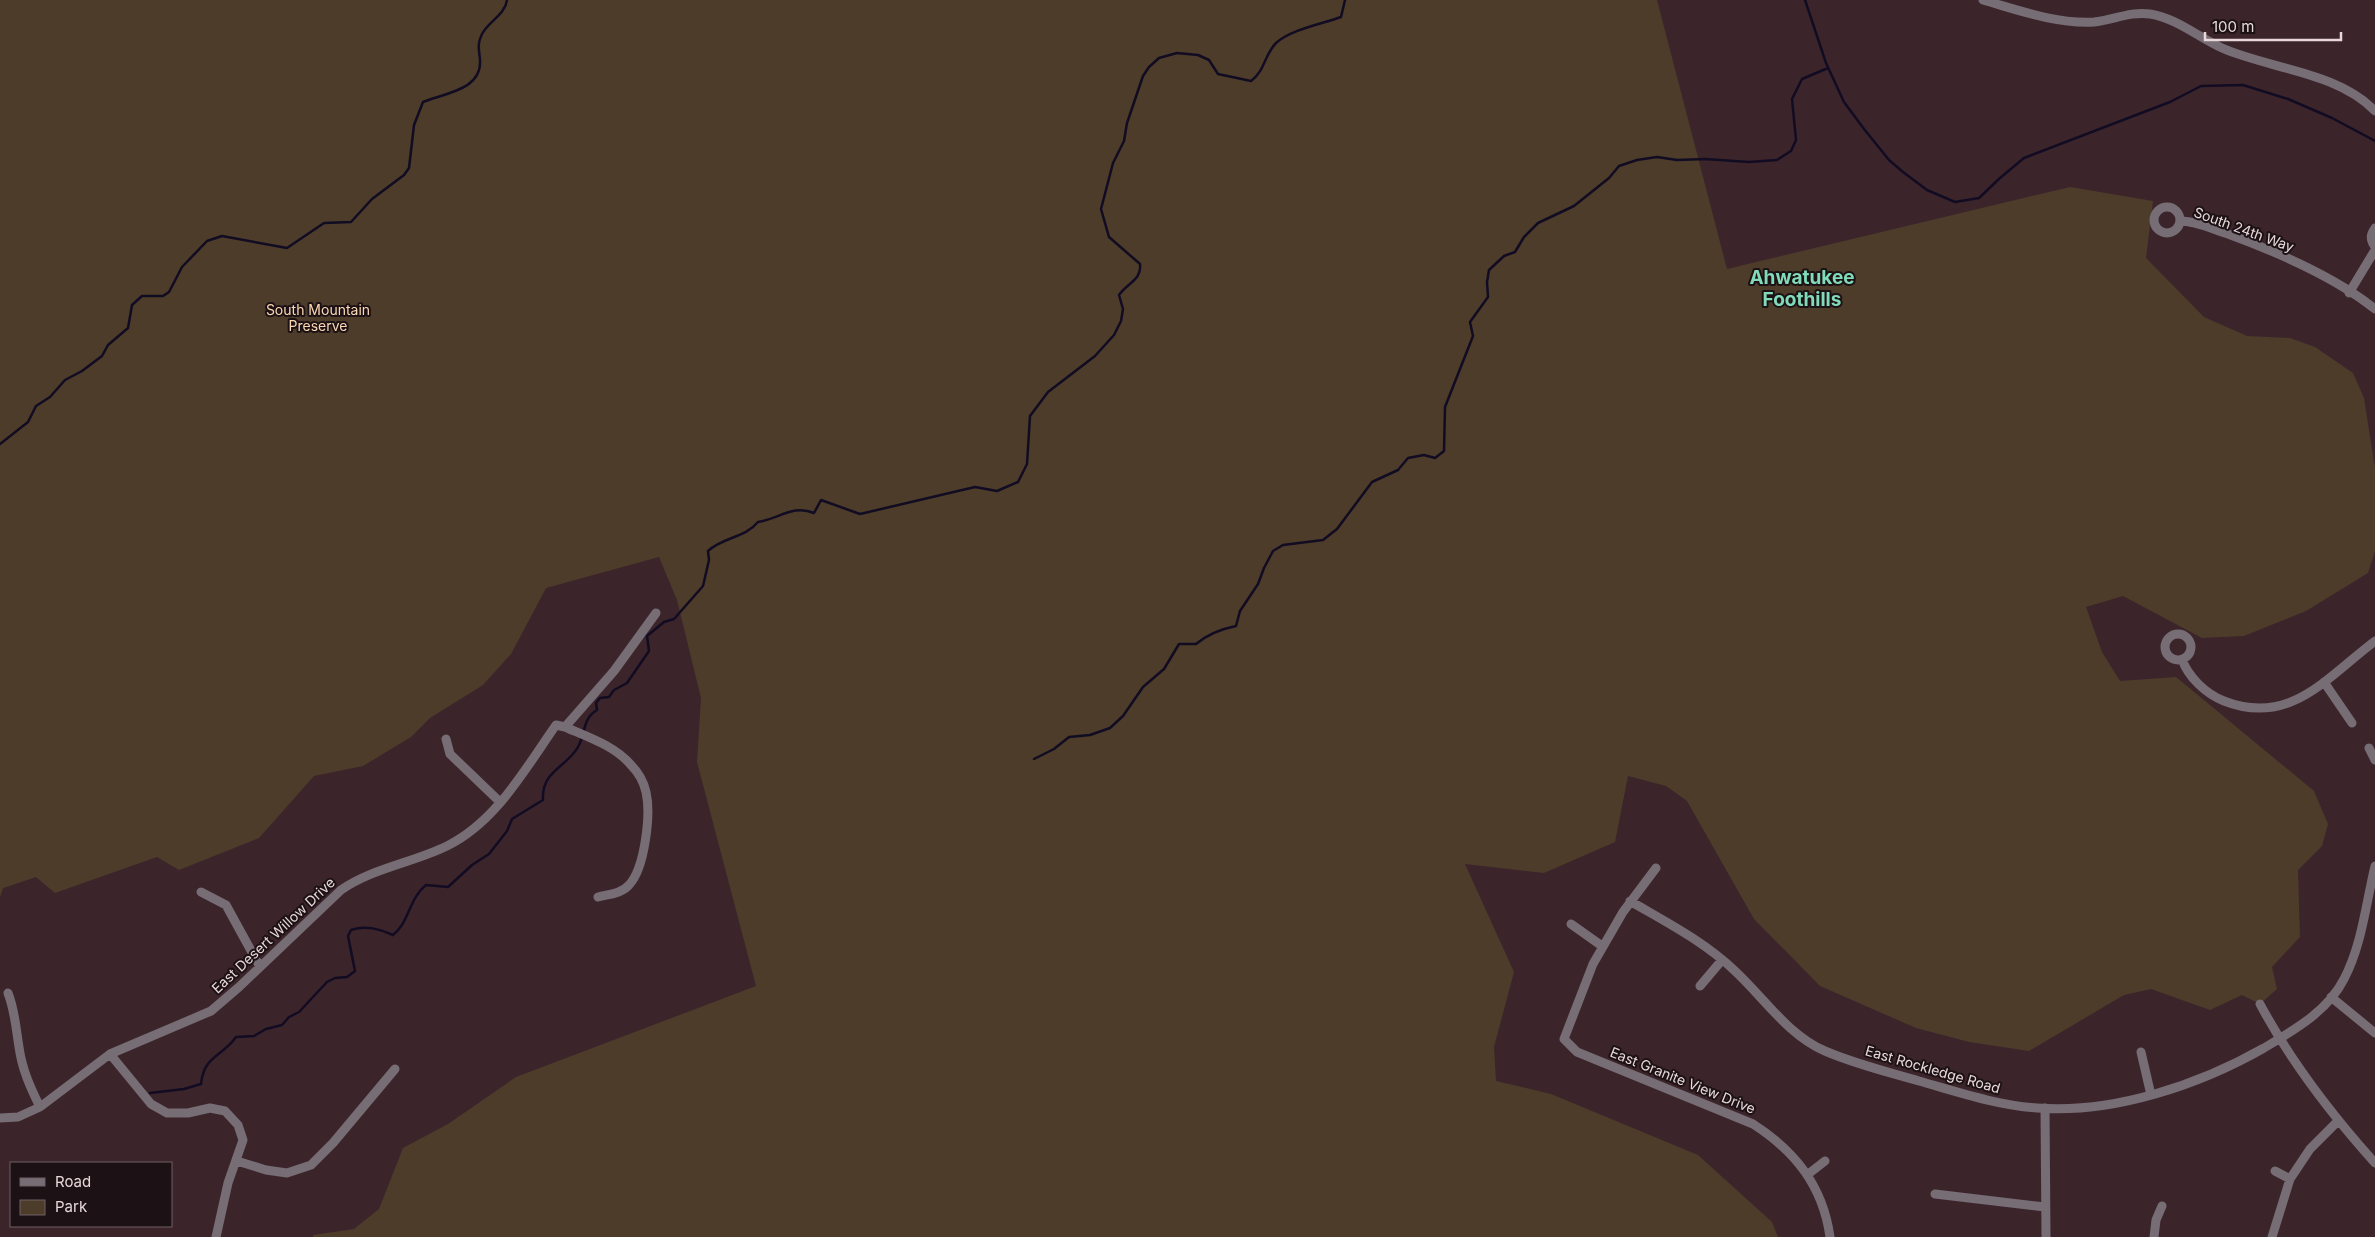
<svg xmlns="http://www.w3.org/2000/svg" width="2375" height="1237" viewBox="0 0 2375 1237" font-family="Inter,sans-serif">
<rect width="100%" height="100%" fill="#3c242b"/>
<!-- green -->
<path fill="#4d3c2a" d="M0,0H1657L1727,269L2070,187L2153,201L2146,258L2204,317L2247,336L2290,338L2315,347L2353,373L2364,398L2375,468V551L2368,573L2306,611L2244,636L2202,638L2123,596L2086,607L2102,652L2120,681L2176,677L2314,791L2328,824L2322,846L2298,870L2300,937L2272,967L2277,989L2260,1004L2242,995L2210,1010L2151,989L2124,995L2029,1051L1969,1042L1916,1028L1820,986L1754,919L1687,801L1666,786L1628,776L1615,842L1544,873L1465,864L1514,972L1494,1047L1496,1081L1551,1094L1698,1155L1772,1222L1778,1237H313V1235L354,1229L379,1209L403,1148L448,1124L516,1077L756,986L697,762L701,698L677,600L659,557L546,588L511,654L483,685L430,718L411,737L363,766L314,776L259,838L179,870L157,857L55,893L36,877L3,888L0,897Z"/>
<g fill="none" stroke-linecap="round" stroke-linejoin="round">
<!-- stream -->
<path stroke="#120c23" stroke-width="2.5" d="M1805,0L1826,63L1844,102L1864,129L1889,160L1903,172L1927,190L1955,202L1979,198L2000,178L2024,158L2170,102L2201,86L2243,85L2288,99L2332,118L2375,141
M0,444L28,422L36,406L50,397L65,380L82,371L102,356L108,345L128,328L132,305L142,296H163L169,292L182,267L207,241L222,236L287,248L324,223L351,222L372,199L404,175L409,168L414,125L423,102C445,93 482,90 480,60C479,49 477,44 482,34C489,21 505,15 507,0
M1034,759L1054,749L1069,737L1090,735L1110,728L1123,716L1143,687L1164,669L1179,644H1196C1208,634 1221,629 1236,626L1240,611L1258,584L1264,568L1273,551L1283,545L1323,540L1337,529L1372,482L1398,470L1408,458L1424,455L1435,458L1444,451L1445,407L1473,336L1470,322L1488,297L1487,282L1489,270L1504,256L1515,252L1524,237L1538,223L1574,206L1609,178L1619,166L1637,160L1657,157L1677,160L1705,159L1749,162L1777,160L1791,151L1796,140L1792,99L1802,79L1828,68
M150,1093L184,1089L201,1084C204,1055 222,1057 236,1037L254,1036L266,1029L282,1025L289,1017L299,1012L327,982L335,978L347,977L355,971L348,936L351,930C366,925 379,929 393,935C409,923 409,898 426,885L448,887L472,865L489,854L507,831L512,819L543,800C541,771 567,767 578,747C586,733 582,719 597,710L596,703L600,698L609,697L614,690L627,683L649,651L647,636L664,622L674,619L703,586L709,560L708,551C723,537 745,538 758,522C779,519 793,504 814,513L821,500L860,514L975,487L997,491L1018,482L1027,464L1030,416L1048,392L1095,356L1114,335L1121,321L1123,309L1119,295C1127,283 1142,280 1140,264L1109,237L1101,209L1113,163L1124,141L1127,123L1143,76L1149,67L1159,58L1177,53L1198,55L1209,60L1218,74L1251,81C1265,71 1264,55 1276,43C1292,29 1322,24 1341,17L1345,0"/>
<!-- minor -->
<path stroke="#766d75" stroke-width="9" d="M1983,0C2018,10 2056,24 2094,22C2113,20 2131,11 2150,14C2176,18 2198,37 2222,48C2270,69 2338,72 2375,111
M2154 220a13 13 0 1 1 26 0a13 13 0 1 1-26 0Z
M2180,221C2196,221 2212,229 2228,234C2277,252 2334,276 2375,309
M2375,228C2370,235 2370,240 2375,247
M2349,293L2375,250
M2165 647a13 13 0 1 1 26 0a13 13 0 1 1-26 0Z
M2182,659C2188,677 2206,694 2224,701C2290,727 2327,677 2375,641
M2324,682L2352,723
M565,727C588,737 615,746 631,765C638,772 644,783 646,792C651,814 645,868 629,885C621,894 609,894 598,897
M446,739L450,754L500,802
M2369,748L2375,760
M1656,868L1623,912L1593,964L1564,1039L1577,1052L1753,1124C1795,1151 1823,1186 1830,1237
M201,892L226,905L260,967
M1630,901C1666,922 1705,942 1735,971C1764,998 1788,1035 1825,1051C1855,1064 1888,1072 1919,1081C1958,1092 1996,1105 2037,1108C2113,1114 2199,1085 2264,1048C2294,1030 2328,1011 2344,979C2362,945 2366,903 2375,866
M1571,924L1602,946
M1700,986L1722,960
M8,993C15,1011 16,1029 19,1047C22,1069 30,1087 40,1107
M2331,997L2375,1033
M2260,1004C2291,1062 2331,1114 2375,1163
M2141,1052L2151,1095
M110,1054L151,1104L167,1113H188L210,1108L225,1111L238,1125L243,1140L228,1183L216,1237
M2045,1108L2046,1237
M0,1118L18,1117L40,1107L110,1054L211,1011L239,987L341,890C373,868 412,863 447,846C496,822 525,769 556,725L565,727L614,671L656,613
M237,1161L266,1170L287,1173L311,1165L333,1143L395,1069
M2275,1171L2290,1179
M1807,1175L1825,1161
M1935,1194L2045,1207
M2154,1237L2156,1220L2162,1206
M2272,1237L2290,1179L2310,1149L2338,1121"/>
</g>
<g text-anchor="middle" dominant-baseline="central" stroke-width="4" stroke-linejoin="round" paint-order="stroke">
<!-- street labels -->
<g font-size="14" fill="#e8d8dc" stroke="#1c1114">
<text transform="translate(2244 229) rotate(20)">South 24th Way</text>
<text transform="translate(273 935) rotate(-43)">East Desert Willow Drive</text>
<text transform="translate(1933 1069) rotate(16)">East Rockledge Road</text>
<text transform="translate(1683 1080) rotate(22)">East Granite View Drive</text>
</g>
<!-- park labels -->
<g font-size="14" fill="#fbd8b4" stroke="#1c1114">
<text x="318" y="309">South Mountain<tspan x="318" dy="16">Preserve</tspan></text>
</g>
<!-- district labels -->
<g font-size="19" font-weight="bold" fill="#81dab8" stroke="#1c1114">
<text x="1802" y="277">Ahwatukee<tspan x="1802" dy="22">Foothills</tspan></text>
</g>
</g>
<!-- legend -->
<rect x="10" y="1162" width="162" height="65" fill="#1c1114" stroke="#6e6164"/>
<rect x="20" y="1178" width="25" height="8" fill="#766d75" stroke="#6e6164"/>
<text x="55" y="1187" font-size="15" fill="#e8d8dc">Road</text>
<rect x="20" y="1200" width="25" height="15" fill="#4d3c2a" stroke="#6e6164"/>
<text x="55" y="1212" font-size="15" fill="#e8d8dc">Park</text>
<!-- scale -->
<path d="M2205 32v8h136v-8" fill="none" stroke="#e8d8dc" stroke-width="2.5"/>
<text x="2212" y="32" font-size="15" fill="#e8d8dc" stroke="#1c1114" stroke-width="4" paint-order="stroke">100 m</text>
</svg>
